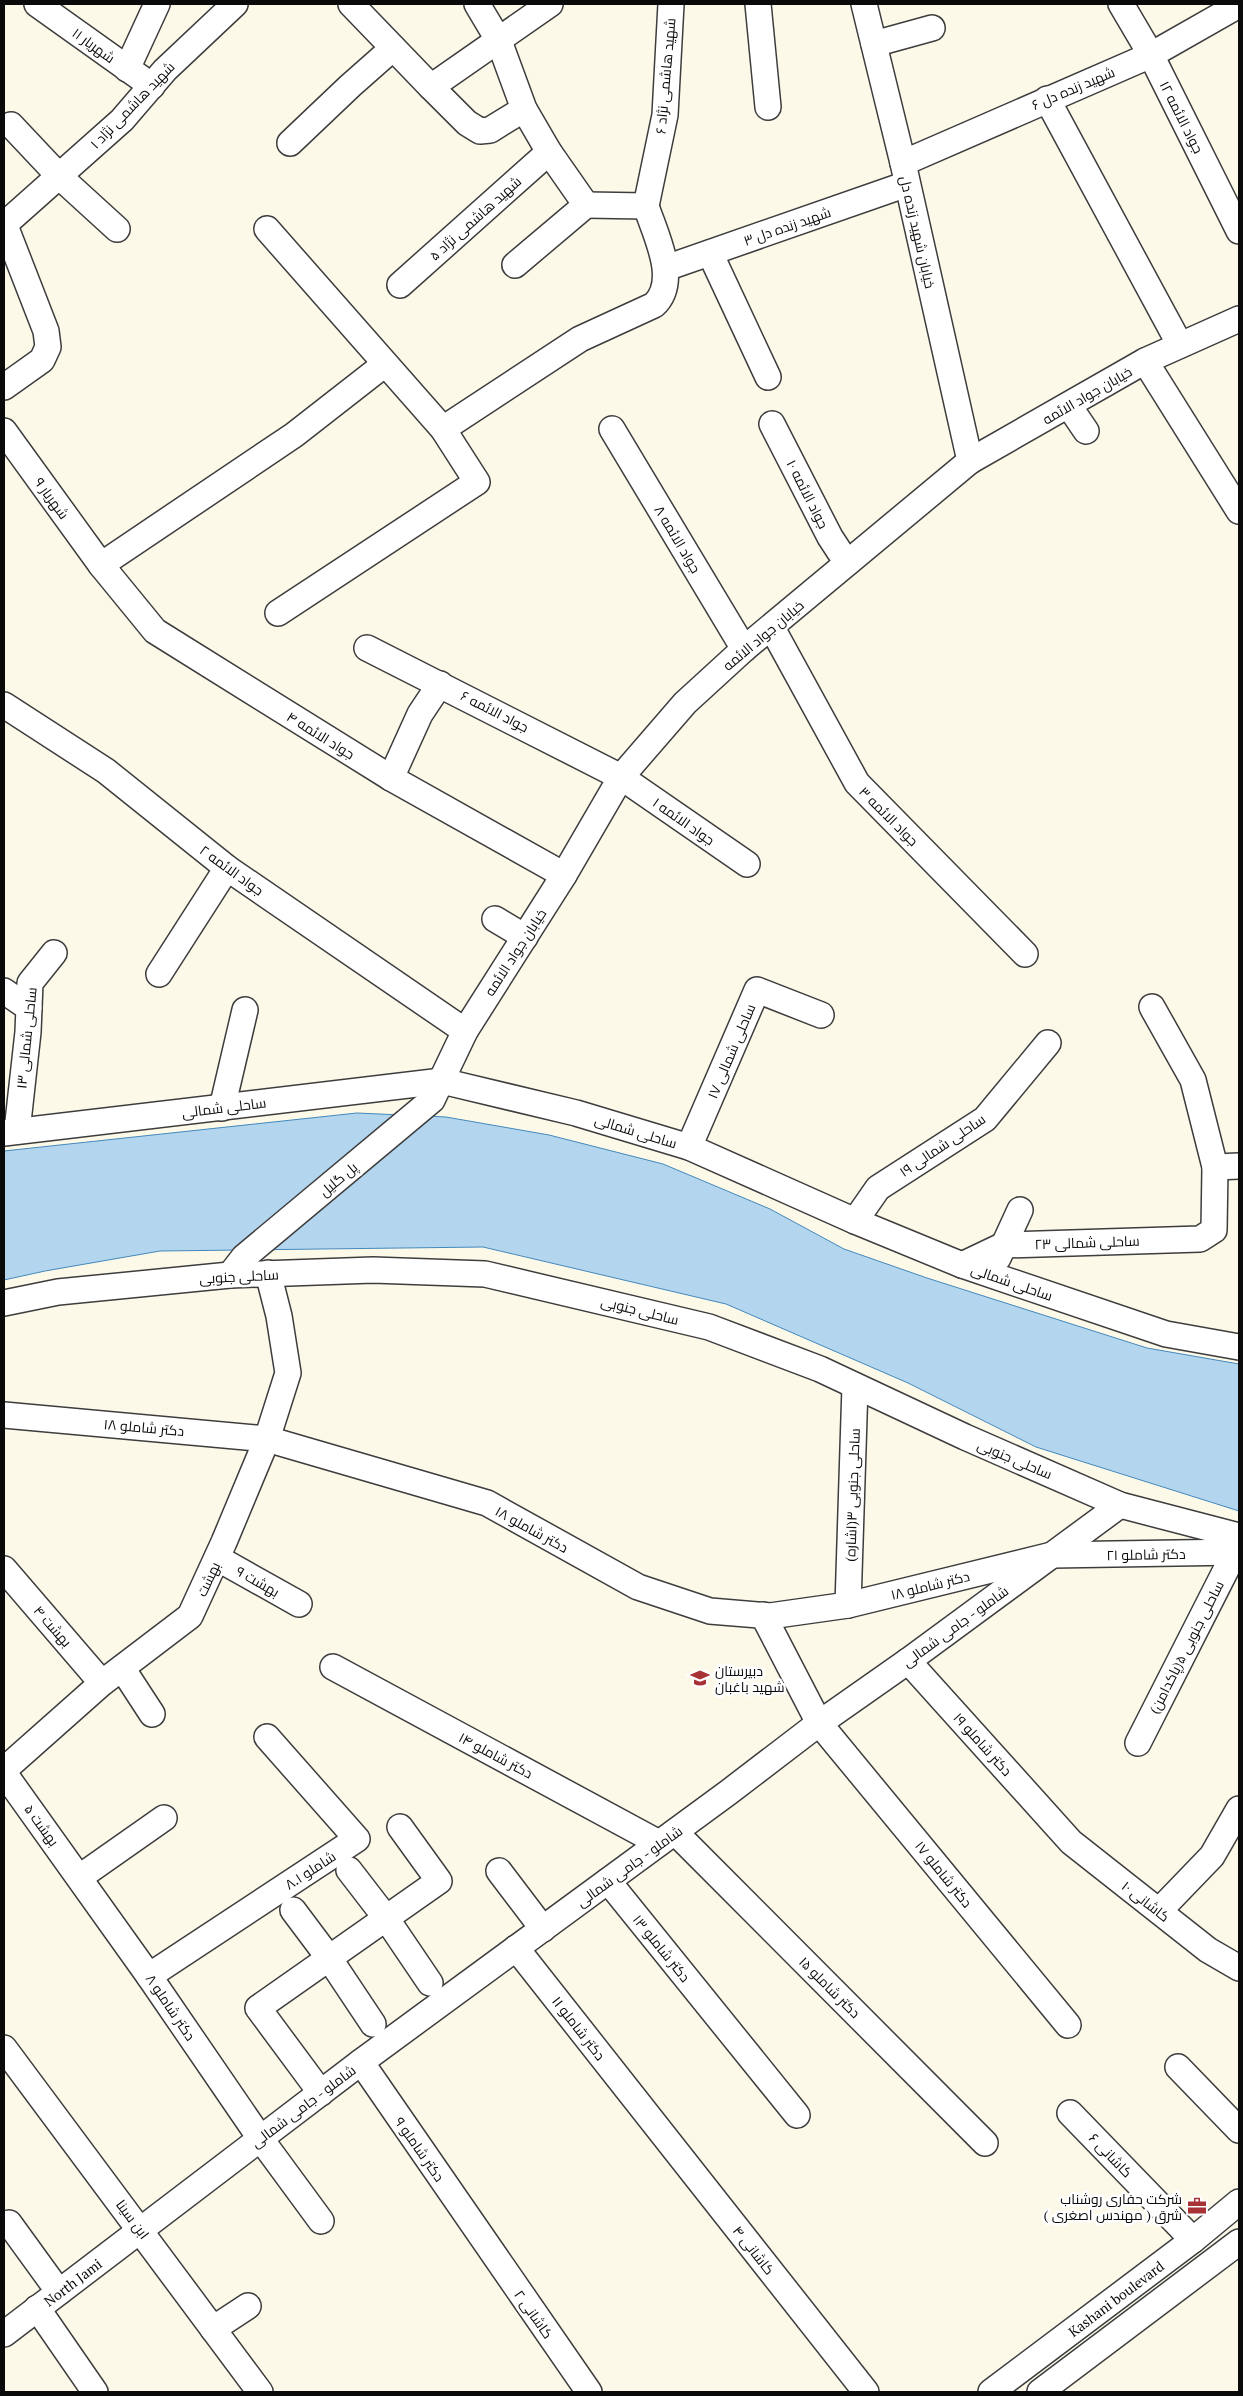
<svg xmlns="http://www.w3.org/2000/svg" width="1243" height="2396" viewBox="0 0 1243 2396" font-family="'PT Serif',Cairo,serif">
<rect width="100%" height="100%" fill="#fcf9e9"/>
<!-- water -->
<path fill="#b3d6ee" stroke="#4388bc" d="M357,1113L446,1117L549,1135L663,1164L770,1209L844,1249L927,1278L1147,1348L1239,1364V1511L1036,1447L908,1383L726,1304L483,1247L160,1251L45,1271L4,1280V1151Z"/>
<g fill="none" stroke-linecap="round" stroke-linejoin="round">
<!-- minor casing -->
<g stroke="#3d3d3d" stroke-width="28">
<g id="minor">
<path d="M37,4L152,86"/>
<path d="M351,4L431,87L550,4"/>
<path d="M477,4L499,41L524,109L549,152L586,205"/>
<path d="M758,4L768,107"/>
<path d="M864,4L903,163L970,461"/>
<path d="M1121,4L1151,55L1239,231"/>
<path d="M874,44L932,28"/>
<path d="M127,69L157,4"/>
<path d="M431,87L467,123L480,131L490,130L524,109"/>
<path d="M1047,99L1180,345"/>
<path d="M11,125L60,177L117,229"/>
<path d="M290,143L350,86L393,48"/>
<path d="M903,163L1151,55L1239,5"/>
<path d="M586,205L646,206L665,115L671,4"/>
<path d="M4,223L46,331L48,347L42,360L4,387"/>
<path d="M5,224L122,120L165,70L235,4"/>
<path d="M267,229L443,429L477,482L278,613"/>
<path d="M710,253L768,377"/>
<path d="M515,265L586,205"/>
<path d="M666,268L907,184"/>
<path d="M400,285L549,152"/>
<path d="M1145,361L1239,511"/>
<path d="M1069,406L1086,431"/>
<path d="M772,424L830,537L847,563"/>
<path d="M443,429L580,339L654,305C680,281 655,234 646,206"/>
<path d="M612,429L744,649"/>
<path d="M4,431L101,565L155,631L391,778L564,875"/>
<path d="M101,565L294,435L385,364"/>
<path d="M772,628L857,783L1025,954"/>
<path d="M367,648L621,777L747,864"/>
<path d="M4,705L106,771L227,868L465,1031"/>
<path d="M391,778L420,714L440,684"/>
<path d="M495,919L525,937"/>
<path d="M159,974L227,868"/>
<path d="M4,991L29,1008"/>
<path d="M222,1108L245,1010"/>
<path d="M17,1131L28,1032L30,983L54,953"/>
<path d="M4,1133L442,1081L576,1113L689,1147L855,1221L962,1265L1166,1334L1239,1347"/>
<path d="M689,1147L757,990L821,1015"/>
<path d="M1215,1167L1239,1166"/>
<path d="M855,1221L878,1188L985,1119L1048,1043"/>
<path d="M998,1258L1020,1210"/>
<path d="M962,1265L1004,1245L1200,1239L1214,1230L1215,1167L1193,1080L1152,1007"/>
<path d="M230,1275L244,1257L432,1100L465,1031L564,875L621,777L685,703L744,649L970,461L1145,361L1239,319"/>
<path d="M4,1303L58,1292L230,1275L373,1270L485,1274L709,1327L820,1369L965,1437L1120,1505L1239,1536"/>
<path d="M4,1415L267,1439L487,1503L638,1587L710,1611L770,1616L848,1605L1052,1555L1239,1552"/>
<path d="M217,1558L299,1604"/>
<path d="M4,1569L102,1683"/>
<path d="M848,1605L855,1386"/>
<path d="M763,1615L819,1723L1068,2025"/>
<path d="M908,1661L1071,1842L1208,1950L1239,1968"/>
<path d="M333,1667L659,1843"/>
<path d="M122,1668L152,1714"/>
<path d="M1138,1743L1235,1552"/>
<path d="M4,1770L102,1683L190,1616L224,1542L267,1439L288,1373L279,1316L268,1273"/>
<path d="M4,1773L149,1976L260,2138L321,2221"/>
<path d="M675,1832L985,2143"/>
<path d="M349,1870L386,1918L430,1983"/>
<path d="M499,1871L543,1929"/>
<path d="M80,1877L164,1818"/>
<path d="M608,1881L797,2115"/>
<path d="M293,1910L329,1958L373,2024"/>
<path d="M1159,1911L1212,1856L1239,1809"/>
<path d="M516,1948L866,2392"/>
<path d="M149,1976L357,1839L267,1737"/>
<path d="M4,2048L260,2392"/>
<path d="M361,2062L589,2392"/>
<path d="M1178,2067L1239,2130"/>
<path d="M321,2093L258,2008L439,1881L400,1827"/>
<path d="M1070,2113L1193,2240"/>
<path d="M9,2223L59,2292"/>
<path d="M37,2308L95,2392"/>
<path d="M213,2329L248,2306"/>
<path id="s1" d="M4,2334L361,2062L729,1792L814,1727L908,1661L1120,1505"/>
<path id="s2" d="M991,2392L1193,2240L1239,2202"/>
<path d="M1040,2392L1239,2242"/>
</g>
</g>
<!-- minor -->
<use href="#minor" stroke="#fff" stroke-width="25"/>
</g>
<!-- icons -->
<defs>
<g id="school-bare" transform="scale(1.5)"><path d="M0-5L7-2L0 1L-7-2ZM-4 1L0 2.5L4 1V4Q0 6-4 4Z" fill="#a83336" stroke="#fff" stroke-width="2.5" paint-order="stroke"/></g>
<g id="office-bare" transform="scale(1.5)"><path d="M-6-3h4V-5.5h4V-3h4V5H-6ZM-1-4.5V-3h2v-1.5ZM-6 0V1H6V0Z" fill="#a83336" stroke="#fff" stroke-width="2.5" paint-order="stroke"/></g>
</defs>
<g fill-rule="evenodd">
<use href="#school-bare" x="700" y="1678"/>
<use href="#office-bare" x="1197" y="2206"/>
</g>
<g text-anchor="middle" dominant-baseline="central" stroke-width="5" stroke-linejoin="round" paint-order="stroke">
<!-- street labels -->
<g font-size="14" fill="#0a0a0a" stroke="#fff">
<text transform="translate(94 45) rotate(36)">شهریار ۱۱</text>
<text transform="translate(665 76) rotate(-85)">شهید هاشمی نژاد ۶</text>
<text transform="translate(1073 88) rotate(-23)">شهید زنده دل ۶</text>
<text transform="translate(132 105) rotate(-46)">شهید هاشمی نژاد ۱</text>
<text transform="translate(1182 117) rotate(63)">جواد الائمه ۱۲</text>
<text transform="translate(475 218) rotate(-42)">شهید هاشمی نژاد ۵</text>
<text transform="translate(787 226) rotate(-19)">شهید زنده دل ۳</text>
<text transform="translate(918 232) rotate(77)">خیابان شهید زنده دل</text>
<text transform="translate(1087 395) rotate(-30)">خیابان جواد الائمه</text>
<text transform="translate(808 494) rotate(63)">جواد الائمه ۱۰</text>
<text transform="translate(52 498) rotate(54)">شهریار ۹</text>
<text transform="translate(678 539) rotate(59)">جواد الائمه ۸</text>
<text transform="translate(763 635) rotate(-40)">خیابان جواد الائمه</text>
<text transform="translate(495 711) rotate(27)">جواد الائمه ۶</text>
<text transform="translate(321 735) rotate(32)">جواد الائمه ۴</text>
<text transform="translate(889 816) rotate(45)">جواد الائمه ۳</text>
<text transform="translate(684 821) rotate(35)">جواد الائمه ۱</text>
<text transform="translate(232 870) rotate(36)">جواد الائمه ۲</text>
<text transform="translate(515 952) rotate(-57)">خیابان جواد الائمه</text>
<text transform="translate(26 1038) rotate(-84)">ساحلی شمالی ۱۳</text>
<text transform="translate(731 1051) rotate(-67)">ساحلی شمالی ۱۷</text>
<text transform="translate(224 1107) rotate(-7)">ساحلی شمالی</text>
<text transform="translate(636 1131) rotate(17)">ساحلی شمالی</text>
<text transform="translate(942 1145) rotate(-34)">ساحلی شمالی ۱۹</text>
<text transform="translate(338 1179) rotate(-40)">پل گلیل</text>
<text transform="translate(1087 1242) rotate(-2)">ساحلی شمالی ۲۳</text>
<text transform="translate(239 1276) rotate(-3)">ساحلی جنوبی</text>
<text transform="translate(1012 1282) rotate(19)">ساحلی شمالی</text>
<text transform="translate(640 1310) rotate(14)">ساحلی جنوبی</text>
<text transform="translate(144 1427) rotate(5)">دکتر شاملو ۱۸</text>
<text transform="translate(1015 1459) rotate(23)">ساحلی جنوبی</text>
<text transform="translate(852 1495) rotate(-88)">ساحلی جنوبی ۳(اشاره)</text>
<text transform="translate(532 1529) rotate(29)">دکتر شاملو ۱۸</text>
<text transform="translate(1146 1554) rotate(-1)">دکتر شاملو ۲۱</text>
<text transform="translate(208 1579) rotate(-65)">بهشت</text>
<text transform="translate(258 1581) rotate(30)">بهشت ۹</text>
<text transform="translate(930 1585) rotate(-14)">دکتر شاملو ۱۸</text>
<text transform="translate(53 1626) rotate(49)">بهشت ۴</text>
<text transform="translate(955 1626) rotate(-36)">شاملو - جامی شمالی</text>
<text transform="translate(1186 1647) rotate(-63)">ساحلی جنوبی ۵(پاکدامن)</text>
<text transform="translate(983 1744) rotate(48)">دکتر شاملو ۱۹</text>
<text transform="translate(496 1755) rotate(28)">دکتر شاملو ۱۴</text>
<text transform="translate(42 1825) rotate(54)">بهشت ۵</text>
<text transform="translate(629 1866) rotate(-36)">شاملو - جامی شمالی</text>
<text transform="translate(310 1870) rotate(-33)">شاملو ۸.۱</text>
<text transform="translate(944 1874) rotate(51)">دکتر شاملو ۱۷</text>
<text transform="translate(1146 1901) rotate(38)">کاشانی ۱۰</text>
<text transform="translate(662 1948) rotate(51)">دکتر شاملو ۱۳</text>
<text transform="translate(830 1987) rotate(45)">دکتر شاملو ۱۵</text>
<text transform="translate(171 2007) rotate(56)">دکتر شاملو ۸</text>
<text transform="translate(579 2028) rotate(52)">دکتر شاملو ۱۱</text>
<text transform="translate(303 2106) rotate(-37)">شاملو - جامی شمالی</text>
<text transform="translate(420 2149) rotate(55)">دکتر شاملو ۹</text>
<text transform="translate(1111 2155) rotate(46)">کاشانی ۶</text>
<text transform="translate(133 2219) rotate(53)">ابن سینا</text>
<text transform="translate(754 2250) rotate(52)">کاشانی ۴</text>
<text stroke="none"><textPath href="#s1" startOffset="86">North Jami</textPath></text>
<text stroke="none"><textPath href="#s2" startOffset="156">Kashani boulevard</textPath></text>
<text transform="translate(534 2314) rotate(55)">کاشانی ۲</text>
</g>
<!-- poi labels -->
<g font-size="14" fill="#0a0a0a" stroke="#fff" text-anchor="start">
<text x="715" y="1670">دبیرستان<tspan x="715" dy="16">شهید باغبان</tspan></text>
<text x="1182" y="2198" text-anchor="end">شرکت حفاری روشناب<tspan x="1182" dy="16">شرق ( مهندس اصغری )</tspan></text>
</g>
</g>
<!-- border -->
<rect width="1243" height="2396" fill="none" stroke="#0a0a0a" stroke-width="10"/>
</svg>
